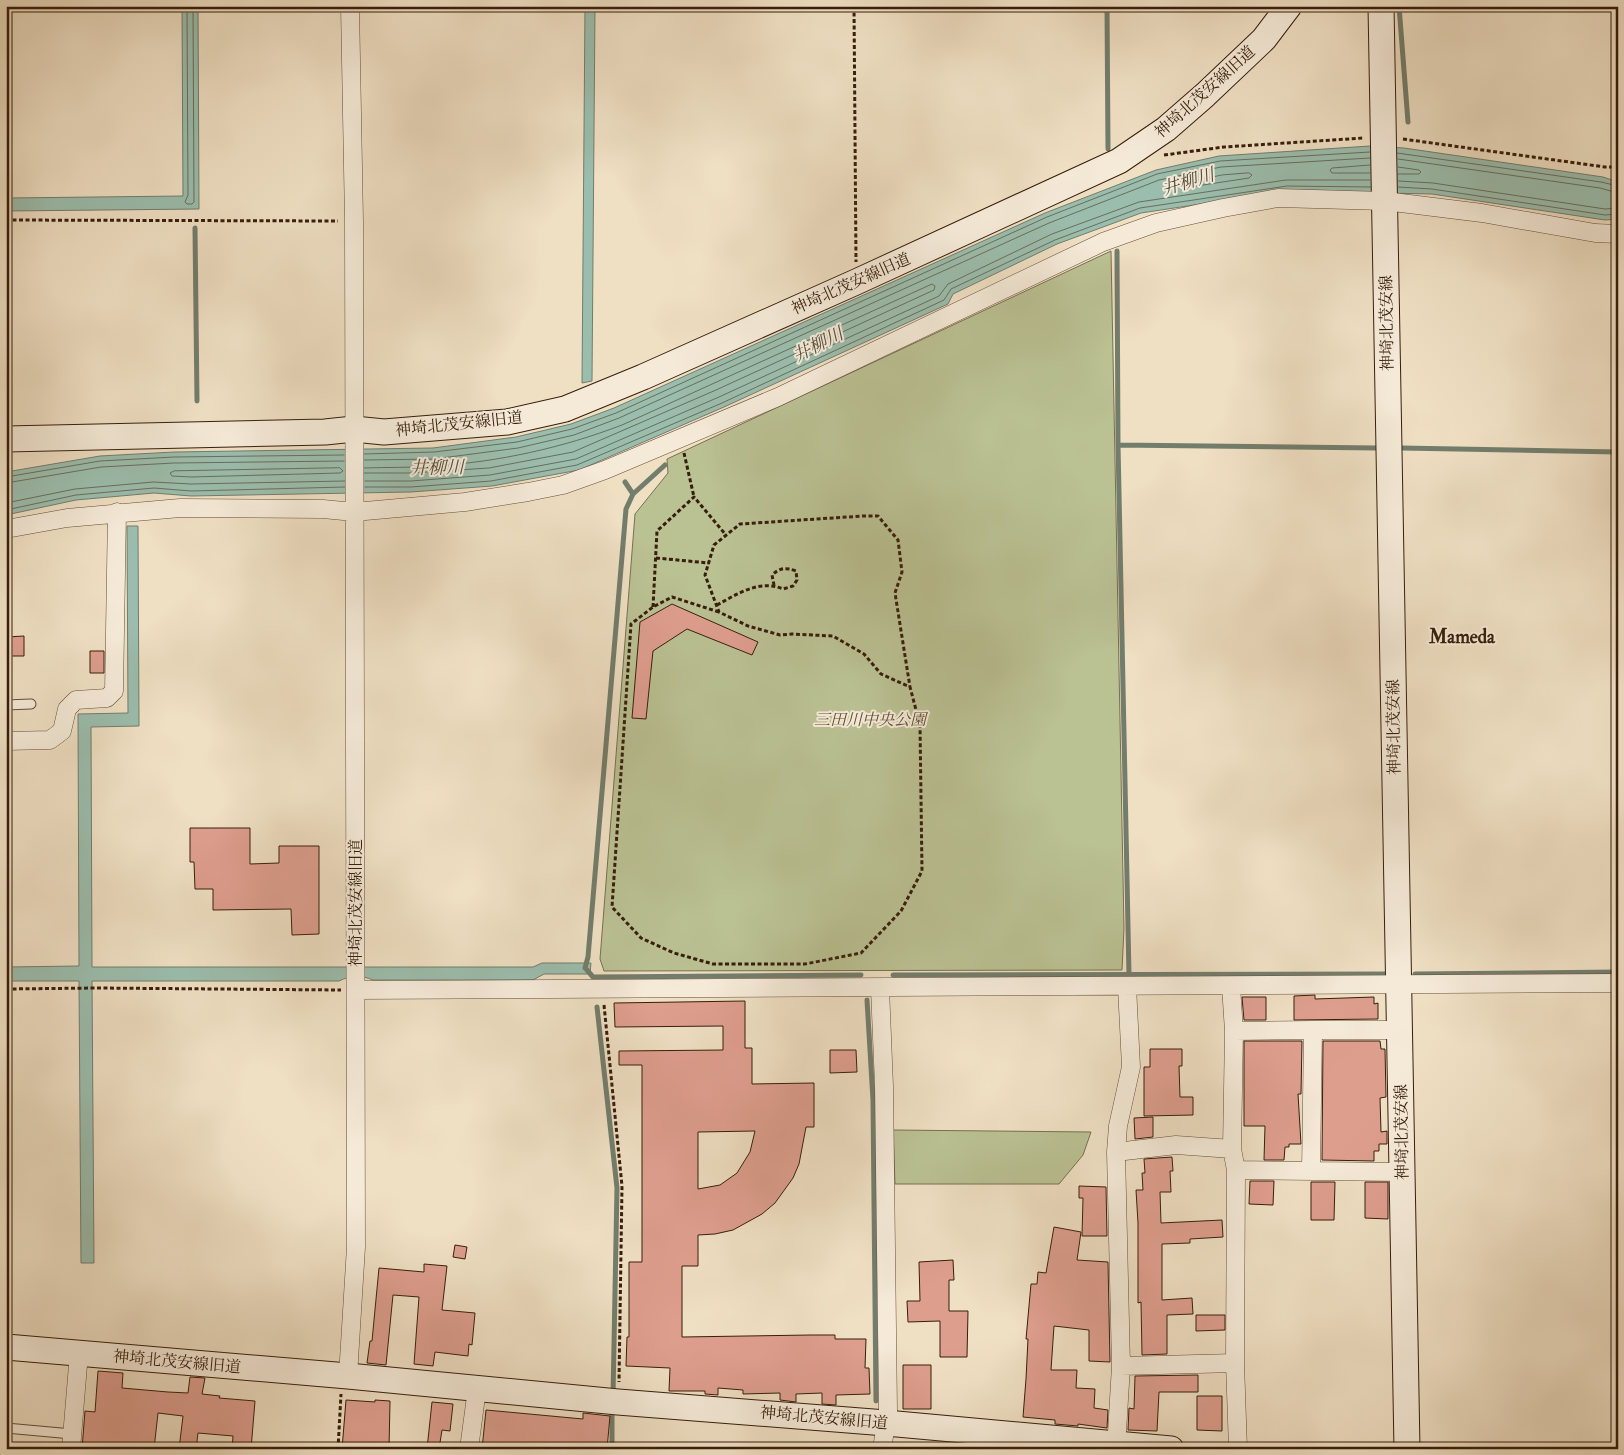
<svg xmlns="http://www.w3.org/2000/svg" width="1624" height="1455" viewBox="0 0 1624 1455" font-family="'IM FELL Double Pica','Noto Serif JP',serif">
<rect width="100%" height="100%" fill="#efdfc3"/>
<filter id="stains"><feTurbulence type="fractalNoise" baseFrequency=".004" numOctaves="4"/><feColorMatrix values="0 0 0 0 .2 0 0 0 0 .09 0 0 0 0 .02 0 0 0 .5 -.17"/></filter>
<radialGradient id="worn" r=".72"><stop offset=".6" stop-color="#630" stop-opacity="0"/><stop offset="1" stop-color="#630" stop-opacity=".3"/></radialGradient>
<!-- green -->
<path fill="#bac193" stroke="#78704f" d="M1111,251L1124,929L1122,970L604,971L600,959L635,514L668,473L667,459Z
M893,1130L1091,1132L1083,1155L1059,1184H895Z"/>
<!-- water -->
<path fill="#9bbdad" stroke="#737d6c" d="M182,6H198L199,209L6,211V198L183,196Z
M585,6H595L592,381L582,383Z
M1370,146L1404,148L1603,177L1618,182V219L1605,220L1432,194L1287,191L1141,213L1057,244L953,294L948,304L724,407L579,470L492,486L411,492L191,496L154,493L76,500L6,515V472L100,456L174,452L433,448L516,437L571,424L614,408L1045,213L1156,170L1219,156Z
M127,526H138L139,726L91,727L92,967H533L542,963H591L590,974H544L533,980H373C361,975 351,975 339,981H92L94,1263H81L79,981H6V967L79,966L78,714L128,713Z"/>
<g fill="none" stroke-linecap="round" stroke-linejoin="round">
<!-- shore -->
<path stroke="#696e5c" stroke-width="1" d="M187,6L188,195L185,202L187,204H192L194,202L193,6
M1397,153L1601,182L1618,186
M1398,159L1600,188L1618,193
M1370,165L1332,168L1330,170L1332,173H1370
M1398,167L1419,170L1421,172L1419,174H1398
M1249,173L1252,175L1249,178L1183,188L1180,186L1182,183L1222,175Z
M1398,181L1433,183L1605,209L1618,208
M1398,187L1432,189L1605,215L1618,214
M364,454L434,452L517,442L572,429L616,413L1047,217L1157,174L1220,161L1370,152
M364,460L434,459L518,448L574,435L619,418L1049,223L1159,180L1221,167L1370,158
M340,468L343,471L340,473L191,477L172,476L170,473L174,471Z
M364,468C388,467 411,468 434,466C498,462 562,448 622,425L932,284L935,286L934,290L716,390L573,452L489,468L411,473H364
M6,477L100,461L174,457L344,455
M365,481H411L490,475L576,459L719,397L939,296L948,284L1052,234L1139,202L1286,180H1370
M6,483L101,467L174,463L344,461
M365,487H411L491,481L577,465L722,403L944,300L951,289L1055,240L1140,208L1287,186L1371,187
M6,503L75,489L153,482L191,484L345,481
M6,510L76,495L154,488L191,491L345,487"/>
<!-- stream -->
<path stroke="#737d6c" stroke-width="5" d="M1107,6L1108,149
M1399,6L1408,122
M195,228L197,401
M1117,251L1118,445L1129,975
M1118,445L1377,448
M1401,448L1618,452
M633,494L665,465
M585,968L588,957L626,509L633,494L625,482
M587,970L593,977L861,975
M1415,974L1618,972
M893,975L1388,974
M867,1000L873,1100L876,1401
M597,1007L617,1188L613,1396
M612,1449V1409"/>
</g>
<!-- building -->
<path fill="#de9e8e" stroke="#371e0b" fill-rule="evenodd" d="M672,604L758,642L752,655L687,629L653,651L646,719L632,718L640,622Z
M24,636V656H6V637Z
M90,651H104V673H90Z
M190,828H250V864L279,863V846H319V934L292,935L291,909L213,910V889H195L194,862H190Z
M1315,995V999L1374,997V1004L1378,1003V1019L1294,1020V996Z
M1242,997H1266V1020H1244Z
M745,1001V1048H752V1084L814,1083V1127H806L799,1164L793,1178L775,1203L762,1214L733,1230L715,1234L698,1235V1266H682V1337L811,1335H835V1339H866L865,1368H869L870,1394L836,1395V1405L822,1404V1393L796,1394V1402L780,1400V1393L743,1394V1390L718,1388V1395L705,1394V1391H669L670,1368L626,1366L627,1337H629V1262H642V1065H619V1051L723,1050V1026L615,1027L614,1003ZM755,1131L750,1152L737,1173L720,1185L698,1189V1132Z
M1244,1041H1302L1301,1094H1298L1301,1144H1289V1147H1285L1284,1160H1264L1265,1126H1244Z
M1323,1041H1380L1381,1049H1385L1386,1097L1380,1098L1381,1132L1387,1131V1144H1379V1151H1374V1161L1322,1160Z
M1150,1049H1182V1066H1179L1180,1097H1193V1115L1144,1116V1067H1150Z
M830,1050H856L857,1072L830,1073Z
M1153,1117V1137L1135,1139L1134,1118Z
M1172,1157L1173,1171H1170L1171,1192H1160L1161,1223L1222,1220L1223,1237L1190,1239V1243L1162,1244V1300L1192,1298L1193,1314L1167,1315V1354L1142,1355L1141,1302L1138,1303V1223L1136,1190H1143L1142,1173H1145L1144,1159Z
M1250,1181H1274L1273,1205L1249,1204Z
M1311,1182H1335L1334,1220H1311Z
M1365,1182H1388V1219L1365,1218Z
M1079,1186L1106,1187L1107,1236H1082L1083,1198H1079Z
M1054,1227L1081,1232L1077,1260L1108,1262L1110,1362L1089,1361V1330L1054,1326L1051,1370H1077L1076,1388L1095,1389L1094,1408L1108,1410L1107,1428L1078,1424V1426L1055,1424V1420L1023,1417L1026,1379L1028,1339H1026L1031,1284H1037L1038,1272L1046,1273Z
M455,1245L467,1247L465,1259L453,1257Z
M953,1260L954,1280H949V1311H968L967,1357H940V1321L908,1322L907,1301H920L919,1262Z
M424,1264L447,1266L442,1310L475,1313L472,1345L469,1344L468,1356L435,1352L433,1366L414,1364L419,1297L393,1295L386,1365L367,1363L370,1341H372L379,1268L424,1272Z
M1196,1315H1225V1330L1196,1331Z
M903,1365H931V1409H903Z
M98,1371L123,1373L122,1388L168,1392L188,1393L190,1377L205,1378L202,1394L220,1396L219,1398L255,1401L251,1449H232L233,1436L198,1433L196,1449H179L183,1416L158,1413L154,1449L120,1445V1449H82L85,1411L95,1412Z
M1198,1375V1392H1159L1157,1431L1128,1430L1129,1408L1134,1409L1135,1376Z
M1197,1396H1222V1431L1197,1430Z
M346,1400L375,1402V1400L390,1401L389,1449H342Z
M432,1402L453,1404L450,1431L442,1430L439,1449H427Z
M486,1410L583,1419V1413L610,1416L607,1449H482Z"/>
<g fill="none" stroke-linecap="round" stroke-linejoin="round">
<!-- lane casing -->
<g stroke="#654e39" stroke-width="11">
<path id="lane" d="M6,705L31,704
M6,1428L72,1434"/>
</g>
<!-- street casing -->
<g stroke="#654e39" stroke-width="19">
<path id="street" d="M6,529L67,518L180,508L323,509L354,512L465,502L528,492L563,485L605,470L778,397L1103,242L1156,223L1223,208L1278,198L1385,201L1482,213L1595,233L1618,234
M6,741L50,740L62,731L67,709L76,700L107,698L114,691L117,512
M1231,986L1234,1031L1232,1149L1236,1170L1235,1363L1238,1449
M880,988L884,1086L888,1411L882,1449
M356,990L1618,983
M1313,1030H1400
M1234,1031L1313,1030L1311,1171
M1232,1149L1176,1145L1116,1152L1121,1366L1235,1363
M1116,1152L1118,1126L1131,1067L1127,986
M1236,1170L1403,1172
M348,1376L356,1247L354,221L350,6
M71,1449L79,1353
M469,1449L477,1389
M1116,1449L1121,1366"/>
</g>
<!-- secondary casing -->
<g stroke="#371e0b" stroke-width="27">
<path id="secondary" d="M1381,6L1407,1449
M6,439L325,432L354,429L384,432L507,422L565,409L643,377L856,282L1119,161L1166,129L1205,95L1264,39L1289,6
M6,1347L348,1376L618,1402L886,1423L1171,1449"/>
</g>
<!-- path -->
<path stroke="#371e0b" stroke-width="3" stroke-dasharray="4 2.5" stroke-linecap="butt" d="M854,6L856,262
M1403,139L1605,167H1618
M1164,155L1224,147L1364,138
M6,220L338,221
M684,453L694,497
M656,558L709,563
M717,605C737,594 760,579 783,589L793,586L797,580L796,571C785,567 780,568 772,575L774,585
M653,607L657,531L694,497L726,535
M719,612L672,597L653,607L631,624L612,907L641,938L674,953L713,964H805L861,953L901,911L922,871L920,725L910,687L881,674L864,654L833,636L792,634L780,635L748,626L719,612L705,575L714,545L740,524L863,516H878L898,540L902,572L895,593L910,687
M6,989L96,988L341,990
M604,1005L622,1186L619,1382
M338,1449L341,1394"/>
<!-- lane -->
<use href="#lane" stroke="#f5ead8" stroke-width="9"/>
<!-- street -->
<use href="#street" stroke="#f5ead8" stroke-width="18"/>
<!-- secondary -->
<use href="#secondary" stroke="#f5ead8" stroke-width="25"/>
</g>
<g text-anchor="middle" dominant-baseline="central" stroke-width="4" stroke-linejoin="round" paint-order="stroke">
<!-- street labels -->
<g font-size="16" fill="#371e0b" stroke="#f5ead8">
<text transform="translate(1205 92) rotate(-42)">神埼北茂安線旧道</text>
<text transform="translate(851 284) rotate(-24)">神埼北茂安線旧道</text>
<text transform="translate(1387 323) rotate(-91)">神埼北茂安線</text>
<text transform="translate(459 424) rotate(-6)">神埼北茂安線旧道</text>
<text transform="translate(1394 727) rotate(-91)">神埼北茂安線</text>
<text transform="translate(356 903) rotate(-90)">神埼北茂安線旧道</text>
<text transform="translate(1402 1132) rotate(-91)">神埼北茂安線</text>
<text transform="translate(177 1362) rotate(5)">神埼北茂安線旧道</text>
<text transform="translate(824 1418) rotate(5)">神埼北茂安線旧道</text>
</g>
<!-- park labels -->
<g font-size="16" font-style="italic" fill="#5e4f34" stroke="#f5ead8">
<text x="870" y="720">三田川中央公園</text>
</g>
<!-- water labels -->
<g font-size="18" font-style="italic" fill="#554e3c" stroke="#f5ead8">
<text transform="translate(1188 182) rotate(-17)">井柳川</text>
<text transform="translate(818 345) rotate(-27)">井柳川</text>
<text transform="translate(437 468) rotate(-1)">井柳川</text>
</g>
<!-- quarter labels -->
<g font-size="19" font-weight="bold" fill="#371e0b" stroke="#f5ead8">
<text x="1462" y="637">Mameda</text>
</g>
</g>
<!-- margin -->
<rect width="1624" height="1455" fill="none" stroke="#efdfc3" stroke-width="25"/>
<rect x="8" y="8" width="1609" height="1440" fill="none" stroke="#371e0b" stroke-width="2.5"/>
<rect x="12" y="12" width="1599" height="1430" fill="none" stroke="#371e0b"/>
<rect width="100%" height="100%" filter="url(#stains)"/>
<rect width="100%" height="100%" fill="url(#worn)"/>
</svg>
